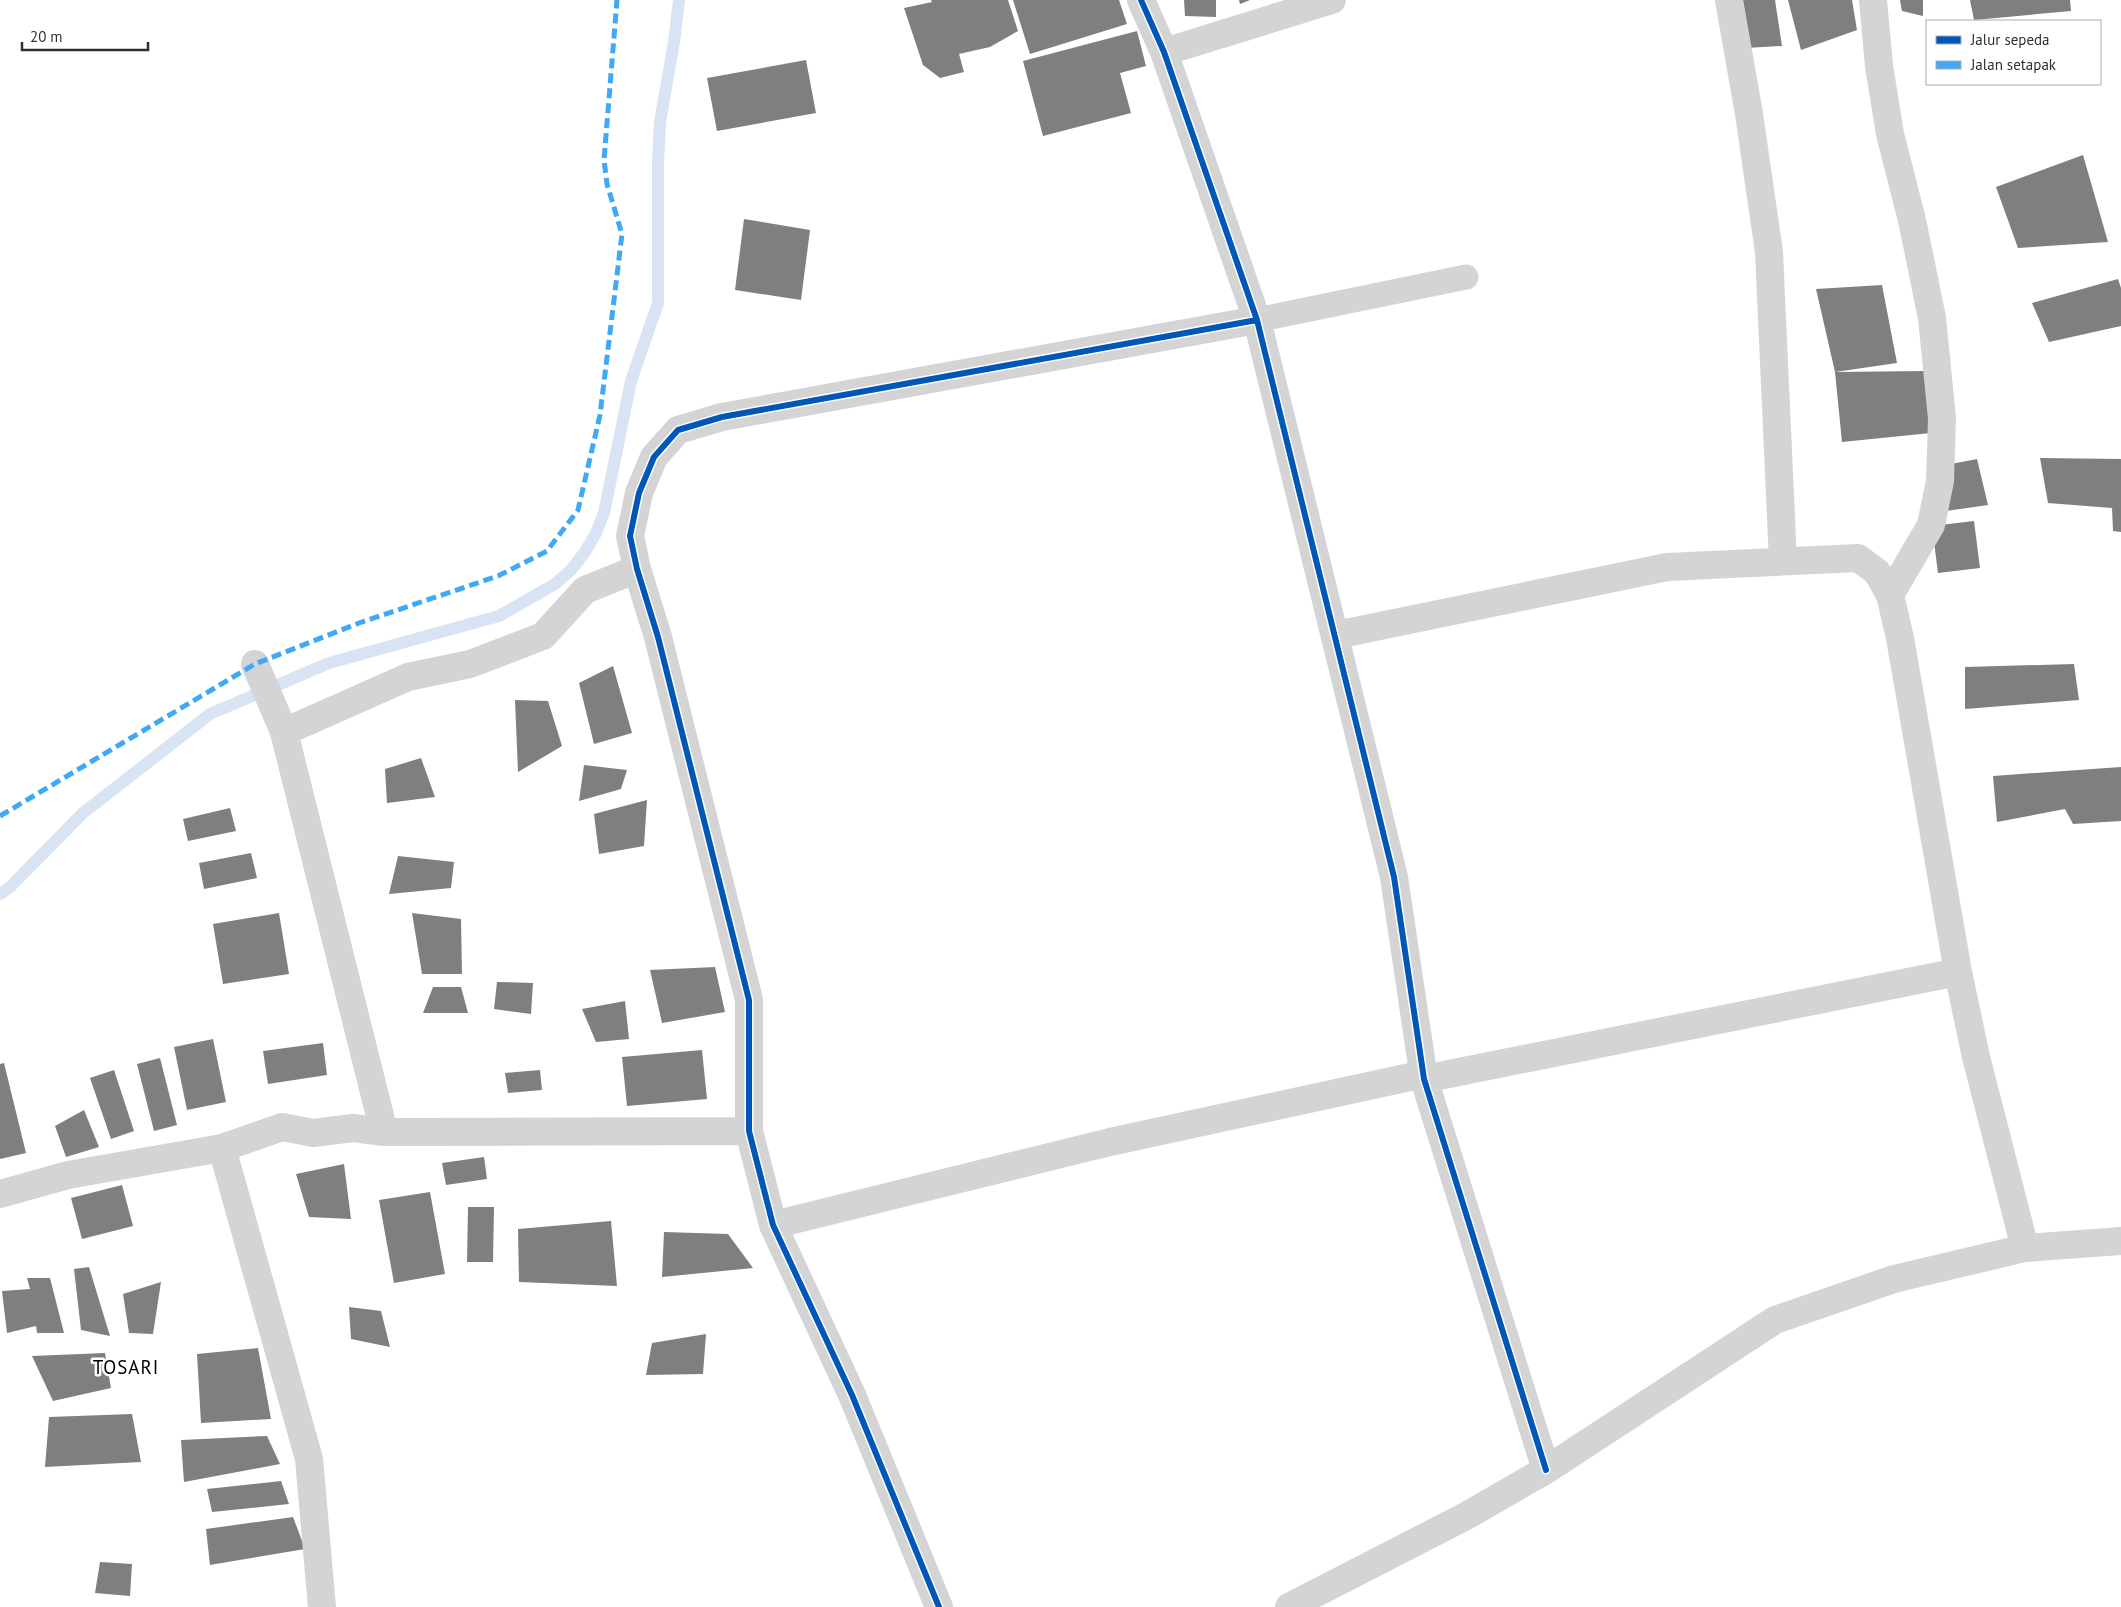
<svg xmlns="http://www.w3.org/2000/svg" width="2121" height="1607" viewBox="0 0 2121 1607" font-family="'PT Sans',sans-serif">
<rect width="100%" height="100%" fill="#fff"/>
<g fill="none" stroke-linecap="round" stroke-linejoin="round">
<!-- stream -->
<path stroke="#d8e3f4" stroke-width="12" d="M0,894L10,887L83,813L210,714L329,663L499,616L555,584L571,570L585,552L596,533L604,513L631,381L658,303V163L660,122L674,42L679,0"/>
</g>
<!-- building -->
<path fill="#7f7f7f" d="M931,0H1008L1018,31L990,47L959,54L964,72L940,78L923,65L904,8L932,2Z
M1013,0H1119L1127,24L1030,54Z
M1184,0H1216V17L1185,16Z
M1239,0H1250L1240,4Z
M1738,0H1775L1782,46L1746,48Z
M1788,0H1852L1857,30L1801,50Z
M1900,0H1923V16L1902,11Z
M1970,0H2070L2071,11L1974,20Z
M1137,31L1146,66L1120,73L1131,113L1043,136L1023,61Z
M806,60L816,113L717,131L707,78Z
M2083,155L2108,242L2018,248L1996,187Z
M744,219L810,230L801,300L735,290Z
M2118,279L2121,288V326L2049,342L2032,303Z
M1882,285L1897,363L1835,372L1816,289Z
M1926,371L1931,433L1842,442L1835,372Z
M2040,458L2121,459V532L2113,531L2112,508L2048,503Z
M1977,459L1988,505L1946,511L1951,464Z
M1974,521L1980,568L1938,573L1932,526Z
M2074,664L2079,700L1965,709V667Z
M613,666L632,733L594,744L579,683Z
M515,700L548,701L562,746L518,772Z
M421,758L435,797L387,803L385,769Z
M584,765L627,770L621,789L579,801Z
M2121,767V821L2073,824L2065,809L1997,822L1993,776Z
M647,800L644,846L599,854L594,814Z
M230,808L236,831L188,841L183,819Z
M251,853L257,878L204,889L199,863Z
M398,856L454,862L451,888L389,894Z
M279,913L289,974L223,984L213,924Z
M412,913L461,919L462,974H422Z
M715,967L725,1012L662,1023L650,970Z
M497,982L533,983L531,1014L494,1009Z
M433,987H461L468,1013H423Z
M625,1001L629,1039L596,1042L582,1009Z
M213,1039L226,1102L187,1110L174,1047Z
M323,1043L327,1075L268,1084L263,1051Z
M702,1050L707,1099L627,1106L622,1057Z
M160,1058L177,1125L154,1131L137,1064Z
M4,1063L26,1153L0,1159V1064Z
M114,1070L134,1131L111,1139L90,1078Z
M540,1070L542,1090L508,1093L505,1073Z
M84,1110L99,1147L66,1157L55,1126Z
M484,1157L487,1179L446,1185L442,1163Z
M344,1164L351,1219L309,1217L296,1174Z
M122,1185L133,1226L82,1239L71,1198Z
M430,1192L445,1274L394,1283L379,1200Z
M468,1207H494L493,1262H467Z
M611,1221L617,1286L519,1282L518,1229Z
M664,1232L728,1234L753,1268L662,1277Z
M89,1267L110,1336L81,1330L74,1269Z
M27,1278H50L64,1333H37L36,1326L7,1333L2,1291L30,1289Z
M161,1282L153,1334L129,1333L123,1294Z
M349,1307L381,1311L390,1347L351,1339Z
M706,1334L703,1374L646,1375L652,1343Z
M258,1348L271,1419L201,1423L197,1354Z
M105,1353L111,1388L53,1401L32,1356Z
M132,1414L141,1462L45,1467L49,1417Z
M267,1436L280,1464L184,1482L181,1440Z
M281,1481L289,1504L212,1512L207,1489Z
M293,1517L305,1549L210,1565L206,1529Z
M100,1562L132,1564L130,1596L95,1593Z"/>
<g fill="none" stroke-linecap="round" stroke-linejoin="round">
<!-- lane -->
<path stroke="#d4d4d4" stroke-width="25" d="M1257,320L1466,277"/>
<!-- street -->
<path stroke="#d4d4d4" stroke-width="28" d="M1141,0L1164,52L1257,320L1394,877L1424,1079L1546,1470
M1729,0L1749,114L1769,252L1783,561
M1873,0L1879,66L1890,134L1912,220L1932,318L1942,418L1940,481L1931,525L1890,595
M1164,52L1332,0
M1336,635L1667,567L1858,558L1877,572L1890,595L1900,638L1958,972L1976,1057L2025,1248
M255,664L284,732L384,1132
M284,732L408,677L470,664L543,636L585,590L637,569
M1424,1079L1958,972
M222,1148L309,1459L322,1607
M0,1194L68,1175L222,1148L282,1127L313,1133L353,1128L384,1132L749,1131
M773,1225L1110,1142L1424,1074
M939,1607L852,1395L773,1225L749,1131V1000L658,637L637,569L630,536L639,493L654,457L678,430L722,417L1257,320
M1289,1607L1466,1516L1546,1470L1775,1320L1894,1279L2025,1248L2121,1241"/>
<!-- quiet -->
<path stroke="#3fa9f5" stroke-width="5" stroke-dasharray="10 5" stroke-linecap="butt" d="M0,816L255,664L359,623L498,576L547,551L578,510L600,415L622,234L607,184L604,160L617,0"/>
<!-- cycleway casing -->
<g stroke="#fff" stroke-width="9">
<path id="cycleway" d="M1141,0L1164,52L1257,320L1394,877L1424,1079L1546,1470
M939,1607L852,1395L773,1225L749,1131V1000L658,637L637,569L630,536L639,493L654,457L678,430L722,417L1257,320"/>
</g>
<!-- cycleway -->
<use href="#cycleway" stroke="#0057b8" stroke-width="6"/>
</g>
<g text-anchor="middle" dominant-baseline="central" stroke-width="5" stroke-linejoin="round" paint-order="stroke">
<!-- quarter labels -->
<g font-size="19" letter-spacing="1" fill="#000" stroke="#fff">
<text x="126" y="1367">TOSARI</text>
</g>
</g>
<!-- legend -->
<rect x="1926" y="20" width="175" height="65" fill="#ffffff" stroke="#acacac"/>
<rect x="1936" y="36" width="25" height="8" fill="#0057b8" stroke="#acacac"/>
<text x="1971" y="45" font-size="15" fill="#2f2f2f">Jalur sepeda</text>
<rect x="1936" y="61" width="25" height="8" fill="#3fa9f5" stroke="#acacac"/>
<text x="1971" y="70" font-size="15" fill="#2f2f2f">Jalan setapak</text>
<!-- scale -->
<path d="M22 42v8h126v-8" fill="none" stroke="#2f2f2f" stroke-width="2.5"/>
<text x="30" y="42" font-size="15" fill="#2f2f2f" stroke="#ffffff" stroke-width="4" paint-order="stroke">20 m</text>
</svg>
